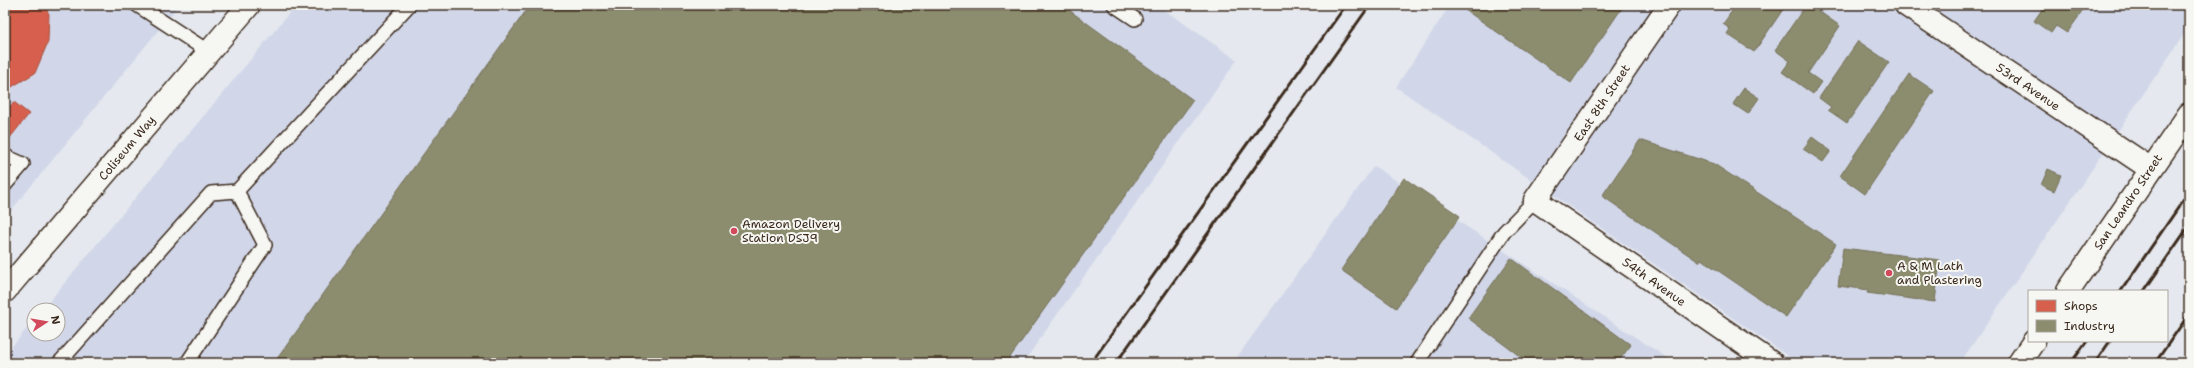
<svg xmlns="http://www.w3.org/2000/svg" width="2194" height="368" viewBox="0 0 2194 368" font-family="'Shantell Sans',sans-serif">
<rect width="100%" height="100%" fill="#e5e8ee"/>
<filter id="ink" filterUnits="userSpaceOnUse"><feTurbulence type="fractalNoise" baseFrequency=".025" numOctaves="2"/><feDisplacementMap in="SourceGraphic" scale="8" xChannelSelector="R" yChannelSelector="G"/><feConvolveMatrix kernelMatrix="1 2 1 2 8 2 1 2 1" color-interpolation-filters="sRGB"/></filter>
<g filter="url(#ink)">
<!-- built -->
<path fill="#d1d7e9" d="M5,5H179L5,218Z
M296,5H1157L1237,60L1023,363H5V355L34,320V334H58V310H42Z
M1450,5H2189V27L1960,363H1798L1396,87Z
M1374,166L1675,363H1233Z"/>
<!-- shops -->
<path fill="#d6604d" stroke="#a8503f" d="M5,5H44L49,14L48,42L35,73L5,91Z
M14,102L29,114L9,139L5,136V112Z"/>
<!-- industry -->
<path fill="#8c8c6e" stroke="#746f56" d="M530,5H1062L1193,100L1006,363H274Z
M1458,5H1624L1571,83Z
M1736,5H1786L1754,52L1727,34L1730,29L1723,24Z
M1806,5H1810L1840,26L1808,73L1821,82L1813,94L1782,72L1790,61L1775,50Z
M2045,5H2087L2067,33L2056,26L2051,33L2034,21Z
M1858,41L1889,62L1847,123L1828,110L1831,107L1819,98Z
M1909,74L1934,91L1865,194L1840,176Z
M1744,88L1759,98L1748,114L1733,104Z
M1812,137L1831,151L1823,162L1803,149Z
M1640,140L1714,164L1836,244L1786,317L1701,259L1699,262L1602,196Z
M2048,169L2061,175L2054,191L2041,185Z
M1404,178L1460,216L1396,308L1341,270Z
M1843,248L1940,260L1935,302L1867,293L1868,290L1838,286Z
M1511,258L1631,345L1617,363H1529L1468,318Z"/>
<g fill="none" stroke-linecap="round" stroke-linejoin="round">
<!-- lane casing -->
<g stroke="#3b2a1e" stroke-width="16">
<path id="lane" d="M137,5L209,52
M1114,5L1135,19
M5,156L23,164L5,185
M59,363L211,193L237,191L409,5
M187,363L265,245L237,191
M1417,363L1504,232L1535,200"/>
</g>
<!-- street casing -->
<g stroke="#3b2a1e" stroke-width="25">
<path id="street" d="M1669,5L1535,200L1772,363
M1906,5L2151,169"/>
</g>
<!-- secondary casing -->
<g stroke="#3b2a1e" stroke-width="25">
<path id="secondary" d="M5,291L249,5
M2068,291L2189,114
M2019,363L2034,341"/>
</g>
<!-- lane -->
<use href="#lane" stroke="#f6f6f2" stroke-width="13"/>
<!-- street -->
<use href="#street" stroke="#f6f6f2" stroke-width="22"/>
<!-- secondary -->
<use href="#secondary" stroke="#f6f6f2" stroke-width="22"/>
<!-- rail -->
<path stroke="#3b2a1e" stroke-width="3" d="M2121,291L2189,192
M2144,291L2189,226
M1091,363L1346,5
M1116,363L1370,5
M2071,363L2087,341
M2095,363L2110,341
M2155,363L2189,314"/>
</g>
</g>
<!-- markers -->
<g fill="#d1495b" stroke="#f6f6f2" stroke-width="1.5">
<circle cx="734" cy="231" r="4"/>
<circle cx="1889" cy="273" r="4"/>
</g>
<g text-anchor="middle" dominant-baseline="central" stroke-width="4" stroke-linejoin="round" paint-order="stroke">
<!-- street labels -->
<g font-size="12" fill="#3b2a1e" stroke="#f6f6f2">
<text transform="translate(2028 87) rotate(34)">53rd Avenue</text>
<text transform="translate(1602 103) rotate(-56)">East 8th Street</text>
<text transform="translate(127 148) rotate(-50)">Coliseum Way</text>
<text transform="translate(2128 202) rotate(-56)">San Leandro Street</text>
<text transform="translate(1654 282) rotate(35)">54th Avenue</text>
</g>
<!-- poi labels -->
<g font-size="12" fill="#3b2a1e" stroke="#f6f6f2" text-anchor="start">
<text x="742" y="224">Amazon Delivery<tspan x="742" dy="14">Station DSJ9</tspan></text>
<text x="1897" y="266">A &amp; M Lath<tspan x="1897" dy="14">and Plastering</tspan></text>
</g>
</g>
<!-- margin -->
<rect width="2194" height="368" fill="none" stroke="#f6f6f2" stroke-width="20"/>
<rect x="10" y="10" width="2174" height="348" fill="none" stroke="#3b2a1e" stroke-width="1.5" filter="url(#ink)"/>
<!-- legend -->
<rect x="2028" y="290" width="140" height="52" fill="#f6f6f2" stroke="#aba49d"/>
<rect x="2036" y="300" width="20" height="12" fill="#d6604d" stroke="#aba49d"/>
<text x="2064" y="310" font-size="12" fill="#3b2a1e">Shops</text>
<rect x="2036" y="320" width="20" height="12" fill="#8c8c6e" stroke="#aba49d"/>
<text x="2064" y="330" font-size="12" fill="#3b2a1e">Industry</text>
<!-- north arrow -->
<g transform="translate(46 322) rotate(78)"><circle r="19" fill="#f6f6f2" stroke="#aba49d"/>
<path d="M0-3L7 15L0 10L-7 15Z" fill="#d1495b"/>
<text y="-6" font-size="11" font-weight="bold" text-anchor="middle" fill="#3b2a1e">N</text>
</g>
</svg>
